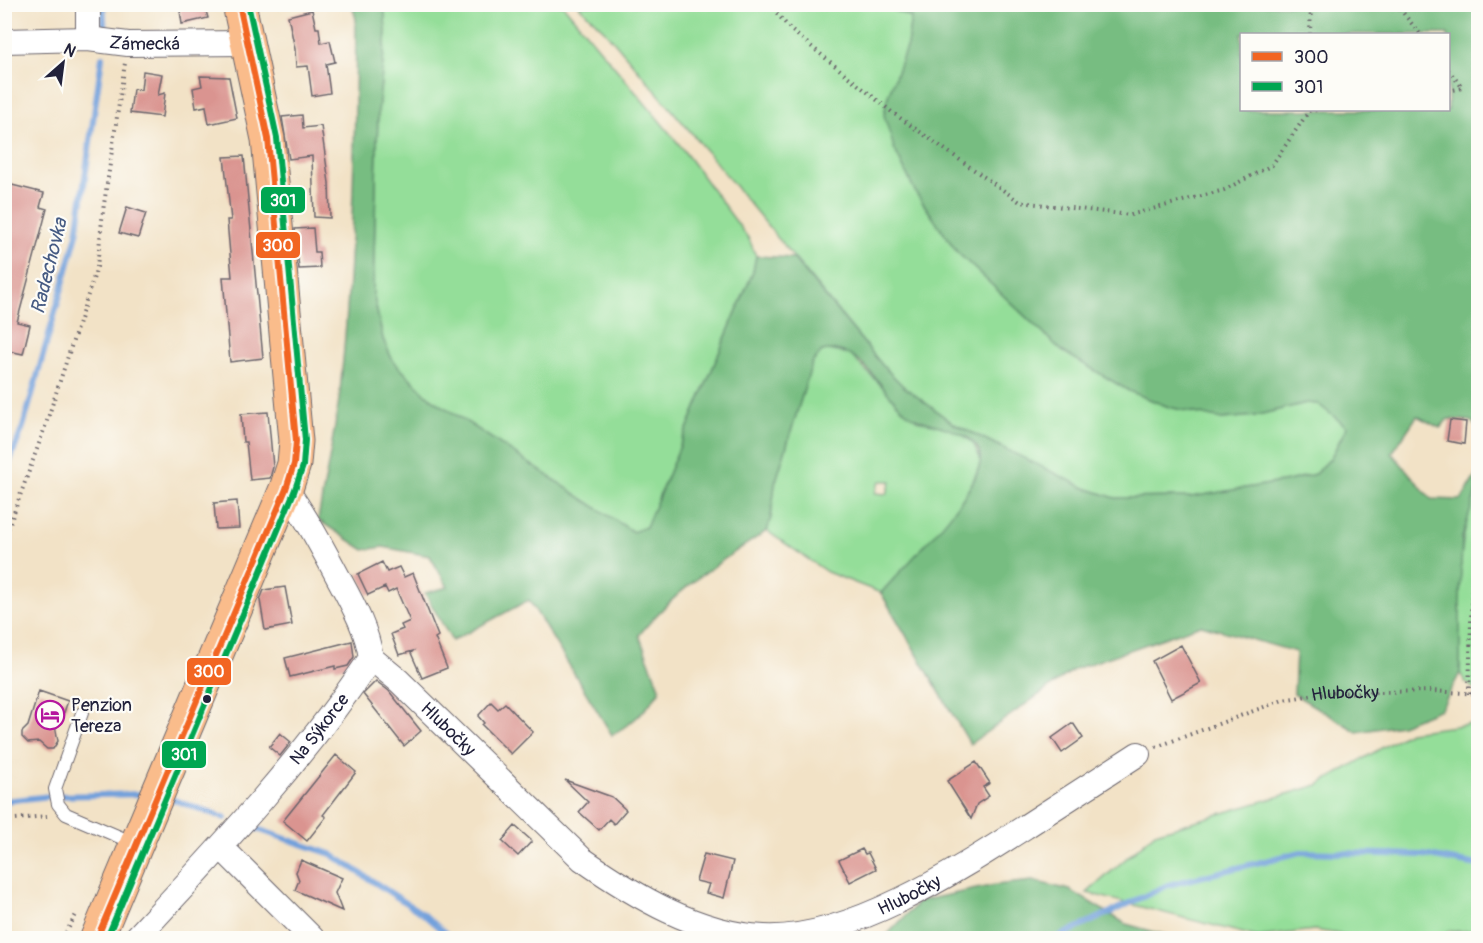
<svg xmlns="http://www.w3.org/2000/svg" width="1483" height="943" viewBox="0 0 1483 943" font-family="Pangolin,sans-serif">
<rect width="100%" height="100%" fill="#fdfcf7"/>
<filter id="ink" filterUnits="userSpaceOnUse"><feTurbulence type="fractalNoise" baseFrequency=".0167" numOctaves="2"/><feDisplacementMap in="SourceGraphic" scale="12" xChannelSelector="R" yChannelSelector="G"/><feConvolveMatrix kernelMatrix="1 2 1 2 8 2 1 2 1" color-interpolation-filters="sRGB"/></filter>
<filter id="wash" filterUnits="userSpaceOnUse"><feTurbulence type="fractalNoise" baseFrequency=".008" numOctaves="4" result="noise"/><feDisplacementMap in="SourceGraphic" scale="24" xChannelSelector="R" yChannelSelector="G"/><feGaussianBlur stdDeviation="1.35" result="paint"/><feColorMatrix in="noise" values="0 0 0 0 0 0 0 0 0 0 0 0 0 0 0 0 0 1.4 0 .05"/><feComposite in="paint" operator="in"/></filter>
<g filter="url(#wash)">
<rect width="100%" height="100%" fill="#f2e2c6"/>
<!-- green -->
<path fill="#94de99" stroke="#5b806a" stroke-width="1.5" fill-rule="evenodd" d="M882,4L911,17L907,45L887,99L894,148L916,193L957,252L1062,351L1129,391L1169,407L1222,419L1254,416L1306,403L1318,404L1347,426L1330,459L1315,474L1288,481L1191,497L1115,498L1085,488L954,424L903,386L883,366L689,130L605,31L578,5Z
M384,5H563L678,143L749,239L756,256L753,272L646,527L633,532L429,397L393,361L383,339L373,293L378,112L386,32Z
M827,350L849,354L917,420L956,430L973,443L981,460C968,509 914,555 881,593L827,572L767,531L771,517L775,484L812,363L822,351ZM880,481H891L887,494L875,493Z
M1478,486V691L1466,683L1460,673C1460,611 1453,544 1478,486Z
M1478,723V931H1449L1440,938H1366L1314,930L1258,937L1087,893L1155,833L1318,785L1409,732Z"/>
<!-- forest -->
<path fill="#77bd81" stroke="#4c705e" stroke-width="1.5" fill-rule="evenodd" d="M352,5H384L386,32L378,112L373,293L383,339L393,361L429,397L633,532L646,527L753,272L756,256L793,258L883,366L903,386L954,424L1085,488L1115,498L1191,497L1288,481L1315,474L1330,459L1347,427L1318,404L1306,403L1254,416L1222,419L1169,407L1129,391L1062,351L957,252L916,193L894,148L884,115L887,99L907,45L911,17L882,5H1478V429L1471,421L1448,419L1440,428L1417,416L1392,453L1431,499L1461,500L1478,472V486L1462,538L1460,601V673L1441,709L1401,725L1357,732L1294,694L1296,652L1201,625L1075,669L970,744L881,593C907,563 973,500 980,463C986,429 927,427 910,415C881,396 864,342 822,351L812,363L775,484L771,517L767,531C719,562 675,590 639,635L660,690C645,712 635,721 612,735L529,600L452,641L425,593L448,587L430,556L383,547L364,550L318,520C325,477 335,434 340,391C353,267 355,143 356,19ZM1242,34H1448V110H1242Z
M1033,881L1070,890L1126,924L1176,938H884L920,901L995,885Z"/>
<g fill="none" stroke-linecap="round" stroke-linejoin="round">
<!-- stream -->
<path stroke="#72a0db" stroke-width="6" d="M103,4L105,37
M4,476L23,427L77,234L102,57
M166,797L225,818
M4,801L51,796L147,794
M257,829L331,854L423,914L451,938
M1056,938L1168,885L1301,852L1423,855L1478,865"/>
</g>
<g id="blocks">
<!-- building -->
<path fill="#da9490" d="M179,4H204L208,18L182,24Z
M312,10L316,28H319L321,43L330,41L335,62L326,64L330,93L312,96L308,66L296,67L295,49L288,16Z
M143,71L162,74L158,95L165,93L162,117L130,113L133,89L141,90Z
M200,76L229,77L237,118L209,124L206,106L196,108L193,88L202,86Z
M302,115L303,128L321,126L329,183L330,218L314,217L312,156L289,159L282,117Z
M244,156L263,358L230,362L223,277H232L227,220H231L224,157Z
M4,183L44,193L40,207L47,209L17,322L30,325L23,354L4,350Z
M127,207L146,213L138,238L119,233Z
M313,228L315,252H319L320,268L299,269L295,229Z
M268,412L273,467L270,478L250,480L246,442H243L241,414Z
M1450,420L1466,422L1464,444L1447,441Z
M237,501L239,528L216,529L214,503Z
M382,562L387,572L399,567L404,577L413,573L438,636L435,638L447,668L422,678L411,653L413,651L399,655L391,634L403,629L401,625L410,621L396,589L388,593L385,587L368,595L358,574Z
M285,587L292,625L265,630L260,600L264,590Z
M352,641L354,657L348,666L335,669V666L290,677L285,658Z
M1181,645L1201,683L1171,699L1152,661Z
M376,681L389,691L421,731L404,746L363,694Z
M39,691L68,701L62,718L53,715L58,741L53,749H47L39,742L28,743L22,737V732L28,726Z
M491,702L498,709L505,703L533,732L511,754L482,725L484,723L478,716Z
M1073,723L1083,738L1062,753L1052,738Z
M280,733L291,742L280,756L269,747Z
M336,755L356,772L323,815L326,817L307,841L283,821Z
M976,762L990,783L983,787L989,796L977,804L971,819L947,781Z
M565,780L612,797L626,810L614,824L609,819L599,830L579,812L588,802Z
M515,826L532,841L518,856L502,841Z
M862,849L865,854L868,853L876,869L850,882L839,860Z
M704,854L733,861L724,898L706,893L709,884L696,881Z
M301,860L342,878L335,893L342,911L295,890L299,880L296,872Z"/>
</g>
</g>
<g filter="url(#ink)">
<use href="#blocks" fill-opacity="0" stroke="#6b656c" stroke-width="1.5"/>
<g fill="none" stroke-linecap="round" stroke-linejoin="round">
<!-- lane casing -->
<g stroke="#6b656c" stroke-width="14">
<path id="lane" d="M82,713L55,789L58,804L66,814L136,844"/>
</g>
<!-- street casing -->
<g stroke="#6b656c" stroke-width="26">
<g id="street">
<path d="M88,4V39"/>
<path id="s2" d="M4,41L88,39L128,44L248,43"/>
<path id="s3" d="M371,658L399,681L582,859C635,896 698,934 764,937C849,941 958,870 1028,825C1064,802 1101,778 1138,754"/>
<path d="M221,847L312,938"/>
<path id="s4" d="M136,938C219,849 303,760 371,658C367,629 352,603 338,577C322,547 306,517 286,489"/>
</g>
</g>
<!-- primary casing -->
<g stroke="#6b656c" stroke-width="35">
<path id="primary" d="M97,938L286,489L294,464L296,441L268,139L239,4"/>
</g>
<!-- path -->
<g stroke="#6b656c" stroke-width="4" stroke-dasharray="1.5 4.5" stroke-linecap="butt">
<path d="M769,4L791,30L893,113L1020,202L1130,215L1224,190L1272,165L1309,111L1317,110"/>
<path d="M1396,4L1420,34"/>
<path d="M1310,34L1311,4"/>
<path d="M1448,70L1463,88"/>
<path d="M1448,91L1463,88"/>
<path d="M4,540L45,427L97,267L103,211L125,63"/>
<path d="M1469,694L1472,586L1478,532"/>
<path id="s1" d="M1156,747L1283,700L1325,693L1433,691L1478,694"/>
<path d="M4,820L47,816"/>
<path d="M63,938L77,913"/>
</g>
<!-- lane -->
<use href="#lane" stroke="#fff" stroke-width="12"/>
<!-- street -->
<use href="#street" stroke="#fff" stroke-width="24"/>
<!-- primary -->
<use href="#primary" stroke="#fabc8b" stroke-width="33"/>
<!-- bus-1 casing -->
<g stroke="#fdfcf7" stroke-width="10">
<path id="bus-1" d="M97,938L286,489L294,464L296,441L268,139L239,4"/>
</g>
<!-- bus-2 casing -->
<g stroke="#fdfcf7" stroke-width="10">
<path id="bus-2" d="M107,938L294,492L303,466L305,440L277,138L248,4"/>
</g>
<!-- bus-1 -->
<use href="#bus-1" stroke="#f26522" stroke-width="6"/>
<!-- bus-2 -->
<use href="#bus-2" stroke="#00a651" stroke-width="6"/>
</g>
</g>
<!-- icons -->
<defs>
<g id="hotel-ring" transform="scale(1.5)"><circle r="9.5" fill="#fdfcf7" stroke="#b5179e" stroke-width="1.5"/><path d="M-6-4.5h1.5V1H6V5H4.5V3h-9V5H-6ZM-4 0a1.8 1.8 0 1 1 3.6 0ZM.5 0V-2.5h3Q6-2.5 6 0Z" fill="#b5179e"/></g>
</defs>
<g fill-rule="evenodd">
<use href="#hotel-ring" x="50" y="715"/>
</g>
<!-- markers -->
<circle fill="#22223b" stroke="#fdfcf7" stroke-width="2" cx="207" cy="699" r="5"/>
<g text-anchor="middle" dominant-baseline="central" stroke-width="4.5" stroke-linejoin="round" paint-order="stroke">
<!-- street labels -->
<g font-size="18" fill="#22223b" stroke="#fdfcf7">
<text stroke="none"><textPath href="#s2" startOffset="141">Zámecká</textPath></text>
<text stroke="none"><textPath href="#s1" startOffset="198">Hlubočky</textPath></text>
<text stroke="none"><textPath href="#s4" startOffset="278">Na Sýkorce</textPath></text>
<text stroke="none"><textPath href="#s3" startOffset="105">Hlubočky</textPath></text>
<text stroke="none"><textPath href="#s3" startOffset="645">Hlubočky</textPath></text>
</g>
<!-- poi labels -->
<g font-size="18" fill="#22223b" stroke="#fdfcf7" text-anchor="start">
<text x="71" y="705">Penzion<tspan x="71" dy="21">Tereza</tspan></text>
</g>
<!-- water labels -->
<g font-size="20" font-style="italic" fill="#465b83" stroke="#fdfcf7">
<text transform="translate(49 266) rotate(-76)">Radechovka</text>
</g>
</g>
<g stroke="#fdfcf7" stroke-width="2">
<rect x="260" y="186" width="46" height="28" rx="6" fill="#00a651"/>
<rect x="255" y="231" width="46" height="28" rx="6" fill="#f26522"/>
<rect x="186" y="657" width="46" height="29" rx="6" fill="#f26522"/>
<rect x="161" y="740" width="46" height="29" rx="6" fill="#00a651"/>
</g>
<g font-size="16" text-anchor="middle" font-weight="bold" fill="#fff">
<text x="283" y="206">301</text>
<text x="278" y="251">300</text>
<text x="209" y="677">300</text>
<text x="184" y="760">301</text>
</g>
<!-- margin -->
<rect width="1483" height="943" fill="none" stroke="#fdfcf7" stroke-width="24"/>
<!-- legend -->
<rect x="1240" y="33" width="210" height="78" fill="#fdfcf7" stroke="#a5a5ac" stroke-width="1.5"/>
<rect x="1252" y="52" width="30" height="9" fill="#f26522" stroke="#a5a5ac" stroke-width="1.5"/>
<text x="1294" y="63" font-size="18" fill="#22223b">300</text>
<rect x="1252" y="82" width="30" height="9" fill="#00a651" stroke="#a5a5ac" stroke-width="1.5"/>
<text x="1294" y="93" font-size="18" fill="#22223b">301</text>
<!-- north arrow -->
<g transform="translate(63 63) rotate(28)" stroke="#fdfcf7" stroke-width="4.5" paint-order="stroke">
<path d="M0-4.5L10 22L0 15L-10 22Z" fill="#22223b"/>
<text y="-9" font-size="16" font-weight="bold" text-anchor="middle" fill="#22223b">N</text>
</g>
</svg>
